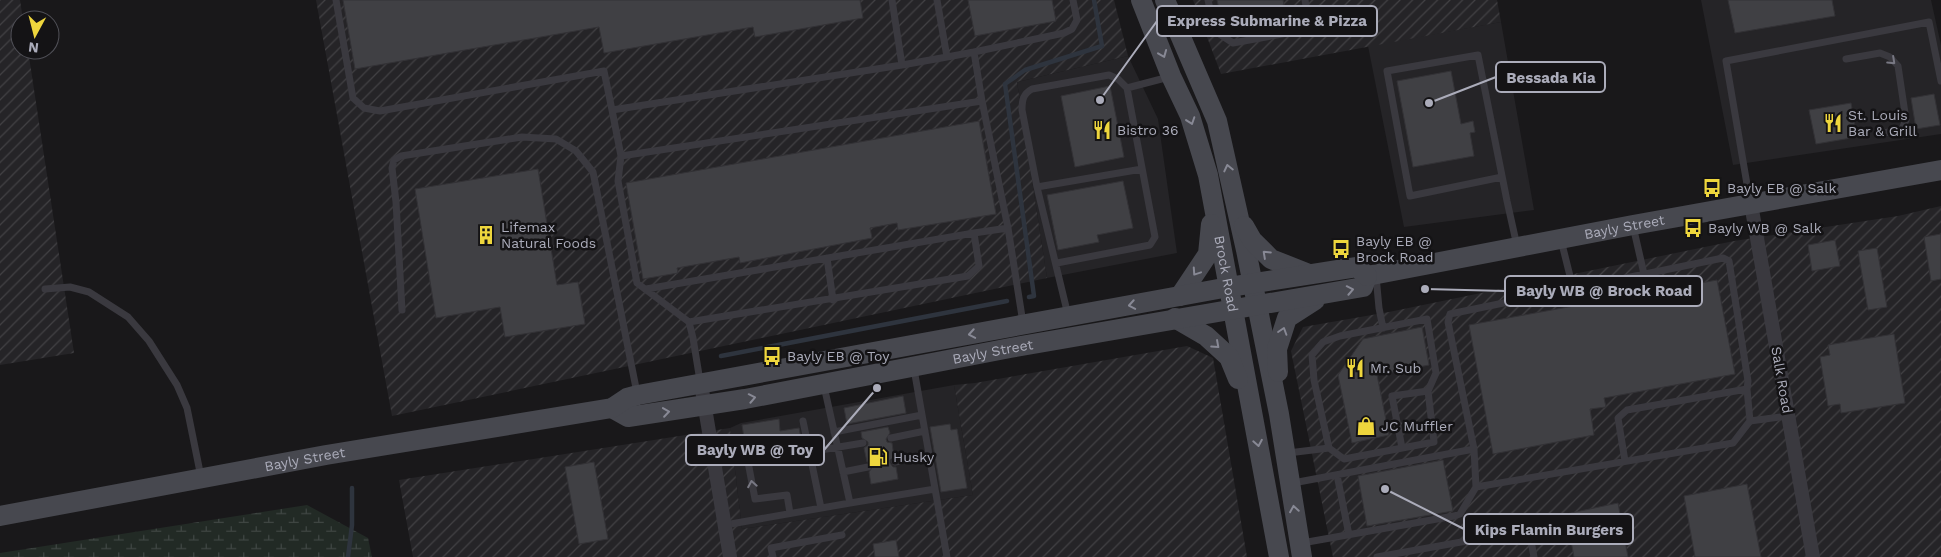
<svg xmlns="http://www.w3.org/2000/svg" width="1941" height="557" viewBox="0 0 1941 557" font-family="'Work Sans',sans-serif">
<defs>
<pattern id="industrial-furrows" width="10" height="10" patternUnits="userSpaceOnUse" patternTransform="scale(1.25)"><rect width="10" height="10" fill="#252427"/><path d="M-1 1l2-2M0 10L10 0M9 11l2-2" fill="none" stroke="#424144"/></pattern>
<pattern id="wetland-marsh" width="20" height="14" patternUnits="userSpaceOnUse" patternTransform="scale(1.25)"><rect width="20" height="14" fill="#222a25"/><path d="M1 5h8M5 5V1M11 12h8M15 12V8" fill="none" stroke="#3f4643"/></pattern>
</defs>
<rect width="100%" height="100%" fill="#19181a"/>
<!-- built -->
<path fill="#252427" d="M1701,0H1931L1941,45V134L1733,165Z
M1501,22L1534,210L1404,227L1368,46Z
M1128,56L1158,119L1177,253L1047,278L1017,82Z
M954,385L973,495L742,529L730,428L741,423Z"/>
<!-- industrial -->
<path fill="url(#industrial-furrows)" d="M0,0H20L23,20H20V50H28L74,353L0,365Z
M316,0H1114L1128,56L1017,82L1047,278L392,416Z
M1193,0H1497L1501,22L1221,74Z
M1941,206V557H1333L1291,351L1303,327L1389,312L1734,241L1898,216Z
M1187,346L1213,358L1247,557H413L399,480L730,428L742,529L973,495L954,385L975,383Z"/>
<!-- wetland -->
<path fill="url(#wetland-marsh)" d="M307,505L368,538L372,557H0V553Z"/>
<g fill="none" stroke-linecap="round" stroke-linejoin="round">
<!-- stream -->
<path stroke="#2e343e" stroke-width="4.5" d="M1029,297L1034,296L1005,84L1025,70L1102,46L1094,0
M721,356L1007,301
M348,557L352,525V488"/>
</g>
<!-- building -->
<path fill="#404044" stroke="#333236" d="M343,0H860L863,18L755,37L753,27L604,53L599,27L355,69Z
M968,0H1052L1056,21L975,36Z
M1217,0H1283L1284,5L1221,18Z
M1728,0H1832L1835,16L1735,33Z
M1451,71L1461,124L1473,121L1475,132L1470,133L1474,156L1413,167L1397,81Z
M1110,86L1124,157L1075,167L1061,96Z
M1934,94L1940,125L1916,129L1911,98Z
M1851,103L1857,137L1816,144L1809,110Z
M979,121L996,214L898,230L897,223L870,228L872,238L740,263L739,257L677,268L678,273L643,279L626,183Z
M538,169L557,285L578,282L585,324L505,337L500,307L436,318L415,189Z
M1123,181L1133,228L1097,235L1099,242L1058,250L1047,195Z
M1941,234V279L1931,281L1924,237Z
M1835,240L1840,266L1812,271L1808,245Z
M1877,248L1887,307L1868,310L1858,251Z
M1717,280L1735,374L1604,398L1606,407L1590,409L1594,435L1493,454L1469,325Z
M1422,327L1429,365L1377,375L1389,435L1352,443L1338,375L1363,339Z
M1894,334L1905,403L1841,413L1840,404L1828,406L1820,357L1830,355L1828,345Z
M903,396L906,413L847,424L844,408Z
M779,419L780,431L799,428L801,438L783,441L785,451L747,456L742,425Z
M950,424L951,430L957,429L967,488L941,492L930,427Z
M888,427L890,433L886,439L887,442L892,443L894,457L890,460V463L893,467H896L898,479L871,484L869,472L873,466L872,463L867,462L864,448L868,445V442L862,438L861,432Z
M1443,460L1453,511L1367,526L1358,476Z
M594,462L608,539L579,544L565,467Z
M1747,484L1761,557H1695L1684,496Z
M1618,503L1628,557H1574L1566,514Z
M896,540L899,557H875L873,544Z"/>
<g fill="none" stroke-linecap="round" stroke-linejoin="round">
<!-- service -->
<path stroke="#3a393f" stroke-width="7" d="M336,0L353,98L364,108L380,111L604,71L612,110
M892,0L902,65L947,57
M937,0L947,57L974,52
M1208,0L1215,31L1233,43L1299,31L1307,12L1305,0
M1846,59L1880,53L1890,57L1898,66L1906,120L1902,129L1884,133
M982,101L974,52L1064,33L1072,29L1077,20L1073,0
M621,156L612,110L902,65
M1502,177L1410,196L1387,71L1478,55L1507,201L1517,246
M1037,187L1142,169
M1750,202L1726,61L1929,22L1941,81
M1633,226L1644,274
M1561,240L1573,288
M827,258L833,300
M1057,263L1150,245L1155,237L1127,88
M1376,276L1379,308L1383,328
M45,289L70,287L89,292L128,317L149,341L177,385L187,408L201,477
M646,289L974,233
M402,310L396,202L392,168L394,160L401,156L522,137L556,139L576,151L593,172L637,393
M1068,315L1037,187L1022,110C1022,100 1023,94 1032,89L1109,75L1118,79L1127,88L1169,77
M689,322L637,283L618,181L621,156L982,101L1008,228
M914,369L947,557
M700,381L693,338L689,322L968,276L979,266L974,233L1008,228L1023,323
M803,421L821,508
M834,432L922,415
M891,438L925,431
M1402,448L1392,396L1428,391
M1474,449L1448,322L1450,314L1723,258L1729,261L1748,381L1747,389
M1288,453L1329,448L1344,459L1434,442L1428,391L1436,373L1427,319L1340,336L1323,342L1312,355L1314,380L1329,448
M1625,461L1618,418L1627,410L1747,389L1750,421
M895,462L929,456
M843,472L868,467
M1337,475L1349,535
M1293,483L1474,449L1476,487
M850,503L935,489
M790,513L787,495L755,499L748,462L863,443
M725,525L850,503L824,386
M1302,543L1454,516L1460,514L1476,487L1733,443L1750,421L1788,416
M773,557L771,548L842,535
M1377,557L1529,530L1534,557"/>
<!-- minor -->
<path stroke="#3a393f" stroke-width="14" d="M1751,204L1813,557
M701,384L730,557"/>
<!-- secondary -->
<g stroke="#47484f" stroke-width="20">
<path id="s1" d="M1141,0L1171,76L1190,116L1208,175L1279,557"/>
<path d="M1165,0L1217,121L1246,250L1279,414L1302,557"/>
<path d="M1244,226L1252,240L1271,259L1309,274"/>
<path id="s2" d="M1367,276L1633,225L1941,170"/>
<path d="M1180,296L1208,254L1211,224"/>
<path d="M1175,318L1206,336L1229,357L1238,379"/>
<path d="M1278,372L1277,349L1287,318L1315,300"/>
<path id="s3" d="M612,408L628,417L745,399L1010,348L1363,287L1367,276"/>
<path id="s4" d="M0,516L326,455L612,408L627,398L638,395L1229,287L1357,267L1367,276"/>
</g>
</g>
<!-- one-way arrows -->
<defs><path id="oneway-chevron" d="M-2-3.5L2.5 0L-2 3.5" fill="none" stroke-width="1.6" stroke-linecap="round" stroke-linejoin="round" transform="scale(1.25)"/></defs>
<g stroke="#888995">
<use href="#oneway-chevron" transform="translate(1163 54) rotate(68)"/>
<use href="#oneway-chevron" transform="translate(1191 121) rotate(71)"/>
<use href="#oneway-chevron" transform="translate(1228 168) rotate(-103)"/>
<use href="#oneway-chevron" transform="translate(1266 254) rotate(-137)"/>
<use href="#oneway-chevron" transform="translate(1196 272) rotate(124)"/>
<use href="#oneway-chevron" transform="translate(1350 290) rotate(-11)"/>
<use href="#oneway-chevron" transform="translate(1132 305) rotate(170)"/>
<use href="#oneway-chevron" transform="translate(1283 331) rotate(-72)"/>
<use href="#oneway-chevron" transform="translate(972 334) rotate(170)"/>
<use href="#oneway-chevron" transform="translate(1216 345) rotate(42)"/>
<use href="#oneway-chevron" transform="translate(752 398) rotate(-11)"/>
<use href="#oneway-chevron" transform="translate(666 412) rotate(-8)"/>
<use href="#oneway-chevron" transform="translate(1258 443) rotate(80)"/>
<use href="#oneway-chevron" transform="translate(1294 509) rotate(-99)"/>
</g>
<g stroke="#787883">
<use href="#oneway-chevron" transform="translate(1892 61) rotate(43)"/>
<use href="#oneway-chevron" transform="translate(752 484) rotate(-100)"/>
</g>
<!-- icons -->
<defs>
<g id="restaurant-bare" transform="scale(1.5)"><path d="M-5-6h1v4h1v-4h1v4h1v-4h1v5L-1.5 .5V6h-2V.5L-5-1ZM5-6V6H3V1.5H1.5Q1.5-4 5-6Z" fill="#eed63d" stroke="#141315" stroke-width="2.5" paint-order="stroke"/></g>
<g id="bus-bare" transform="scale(1.5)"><path d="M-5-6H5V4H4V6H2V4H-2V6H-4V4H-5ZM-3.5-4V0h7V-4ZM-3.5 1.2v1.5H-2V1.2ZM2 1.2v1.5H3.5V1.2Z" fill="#eed63d" stroke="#141315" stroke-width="2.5" paint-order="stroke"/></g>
<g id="building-bare" transform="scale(1.5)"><path d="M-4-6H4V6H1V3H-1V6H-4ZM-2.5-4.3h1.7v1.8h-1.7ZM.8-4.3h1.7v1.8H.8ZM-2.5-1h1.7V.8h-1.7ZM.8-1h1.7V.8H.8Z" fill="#eed63d" stroke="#141315" stroke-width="2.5" paint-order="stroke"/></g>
<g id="shop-bare" transform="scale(1.5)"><path d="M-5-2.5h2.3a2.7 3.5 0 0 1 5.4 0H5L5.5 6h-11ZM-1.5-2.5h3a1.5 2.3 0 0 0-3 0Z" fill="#eed63d" stroke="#141315" stroke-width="2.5" paint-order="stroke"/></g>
<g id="fuel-bare" transform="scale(1.5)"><path d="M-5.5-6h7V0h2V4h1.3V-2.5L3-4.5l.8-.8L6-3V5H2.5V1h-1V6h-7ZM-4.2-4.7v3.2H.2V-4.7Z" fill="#eed63d" stroke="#141315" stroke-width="2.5" paint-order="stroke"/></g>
</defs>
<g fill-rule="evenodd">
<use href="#restaurant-bare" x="1833" y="123"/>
<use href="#restaurant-bare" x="1102" y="130"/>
<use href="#bus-bare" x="1712" y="188"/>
<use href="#bus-bare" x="1693" y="228"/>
<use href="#building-bare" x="486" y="235"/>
<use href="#bus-bare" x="1341" y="249"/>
<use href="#bus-bare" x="772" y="356"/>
<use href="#restaurant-bare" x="1355" y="368"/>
<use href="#shop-bare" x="1366" y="426"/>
<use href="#fuel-bare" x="878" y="457"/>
</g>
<g text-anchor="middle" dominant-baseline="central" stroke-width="5" stroke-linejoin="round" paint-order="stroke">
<!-- poi labels -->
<g font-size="14" fill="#abacba" stroke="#141315" text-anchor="start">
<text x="1848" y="115">St. Louis<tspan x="1848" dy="16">Bar &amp; Grill</tspan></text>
<text x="1117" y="130">Bistro 36</text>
<text x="1727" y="188">Bayly EB @ Salk</text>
<text x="501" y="227">Lifemax<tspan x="501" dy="16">Natural Foods</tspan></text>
<text x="1708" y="228">Bayly WB @ Salk</text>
<text x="1356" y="241">Bayly EB @<tspan x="1356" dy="16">Brock Road</tspan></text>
<text x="787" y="356">Bayly EB @ Toy</text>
<text x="1370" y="368">Mr. Sub</text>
<text x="1381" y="426">JC Muffler</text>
<text x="893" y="457">Husky</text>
</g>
<!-- street labels -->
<g font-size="14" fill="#abacba" stroke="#141315">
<text stroke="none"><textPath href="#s2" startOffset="262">Bayly Street</textPath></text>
<text stroke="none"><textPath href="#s1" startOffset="288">Brock Road</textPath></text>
<text stroke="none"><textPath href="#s3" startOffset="389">Bayly Street</textPath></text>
<text transform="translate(1782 380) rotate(80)">Salk Road</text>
<text stroke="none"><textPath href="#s4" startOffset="310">Bayly Street</textPath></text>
</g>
</g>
<!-- callouts -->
<path fill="none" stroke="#abacba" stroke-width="2" d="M1100 100L1157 21M1429 103L1496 77M1425 289L1505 291M877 388L824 450M1385 489L1464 529"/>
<g fill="#abacba" stroke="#141315" stroke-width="2">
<circle cx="1100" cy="100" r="5"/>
<circle cx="1429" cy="103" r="5"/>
<circle cx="1425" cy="289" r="5"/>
<circle cx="877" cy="388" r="5"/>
<circle cx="1385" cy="489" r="5"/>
</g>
<g fill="#141315" stroke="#abacba" stroke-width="2">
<rect x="1157" y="6" width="220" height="30" rx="5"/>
<rect x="1496" y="62" width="109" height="30" rx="5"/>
<rect x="1505" y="276" width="197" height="30" rx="5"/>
<rect x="686" y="435" width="138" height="30" rx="5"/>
<rect x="1464" y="514" width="169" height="30" rx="5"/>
</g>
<g font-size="15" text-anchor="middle" font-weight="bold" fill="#abacba">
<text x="1267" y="26">Express Submarine &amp; Pizza</text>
<text x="1551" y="83">Bessada Kia</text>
<text x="1604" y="296">Bayly WB @ Brock Road</text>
<text x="755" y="455">Bayly WB @ Toy</text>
<text x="1549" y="535">Kips Flamin Burgers</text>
</g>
<!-- north arrow -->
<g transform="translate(35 35) rotate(187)"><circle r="24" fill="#141315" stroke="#505057"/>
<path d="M0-4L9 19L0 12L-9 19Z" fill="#eed63d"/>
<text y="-8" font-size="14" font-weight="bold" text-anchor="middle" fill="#abacba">N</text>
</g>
</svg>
